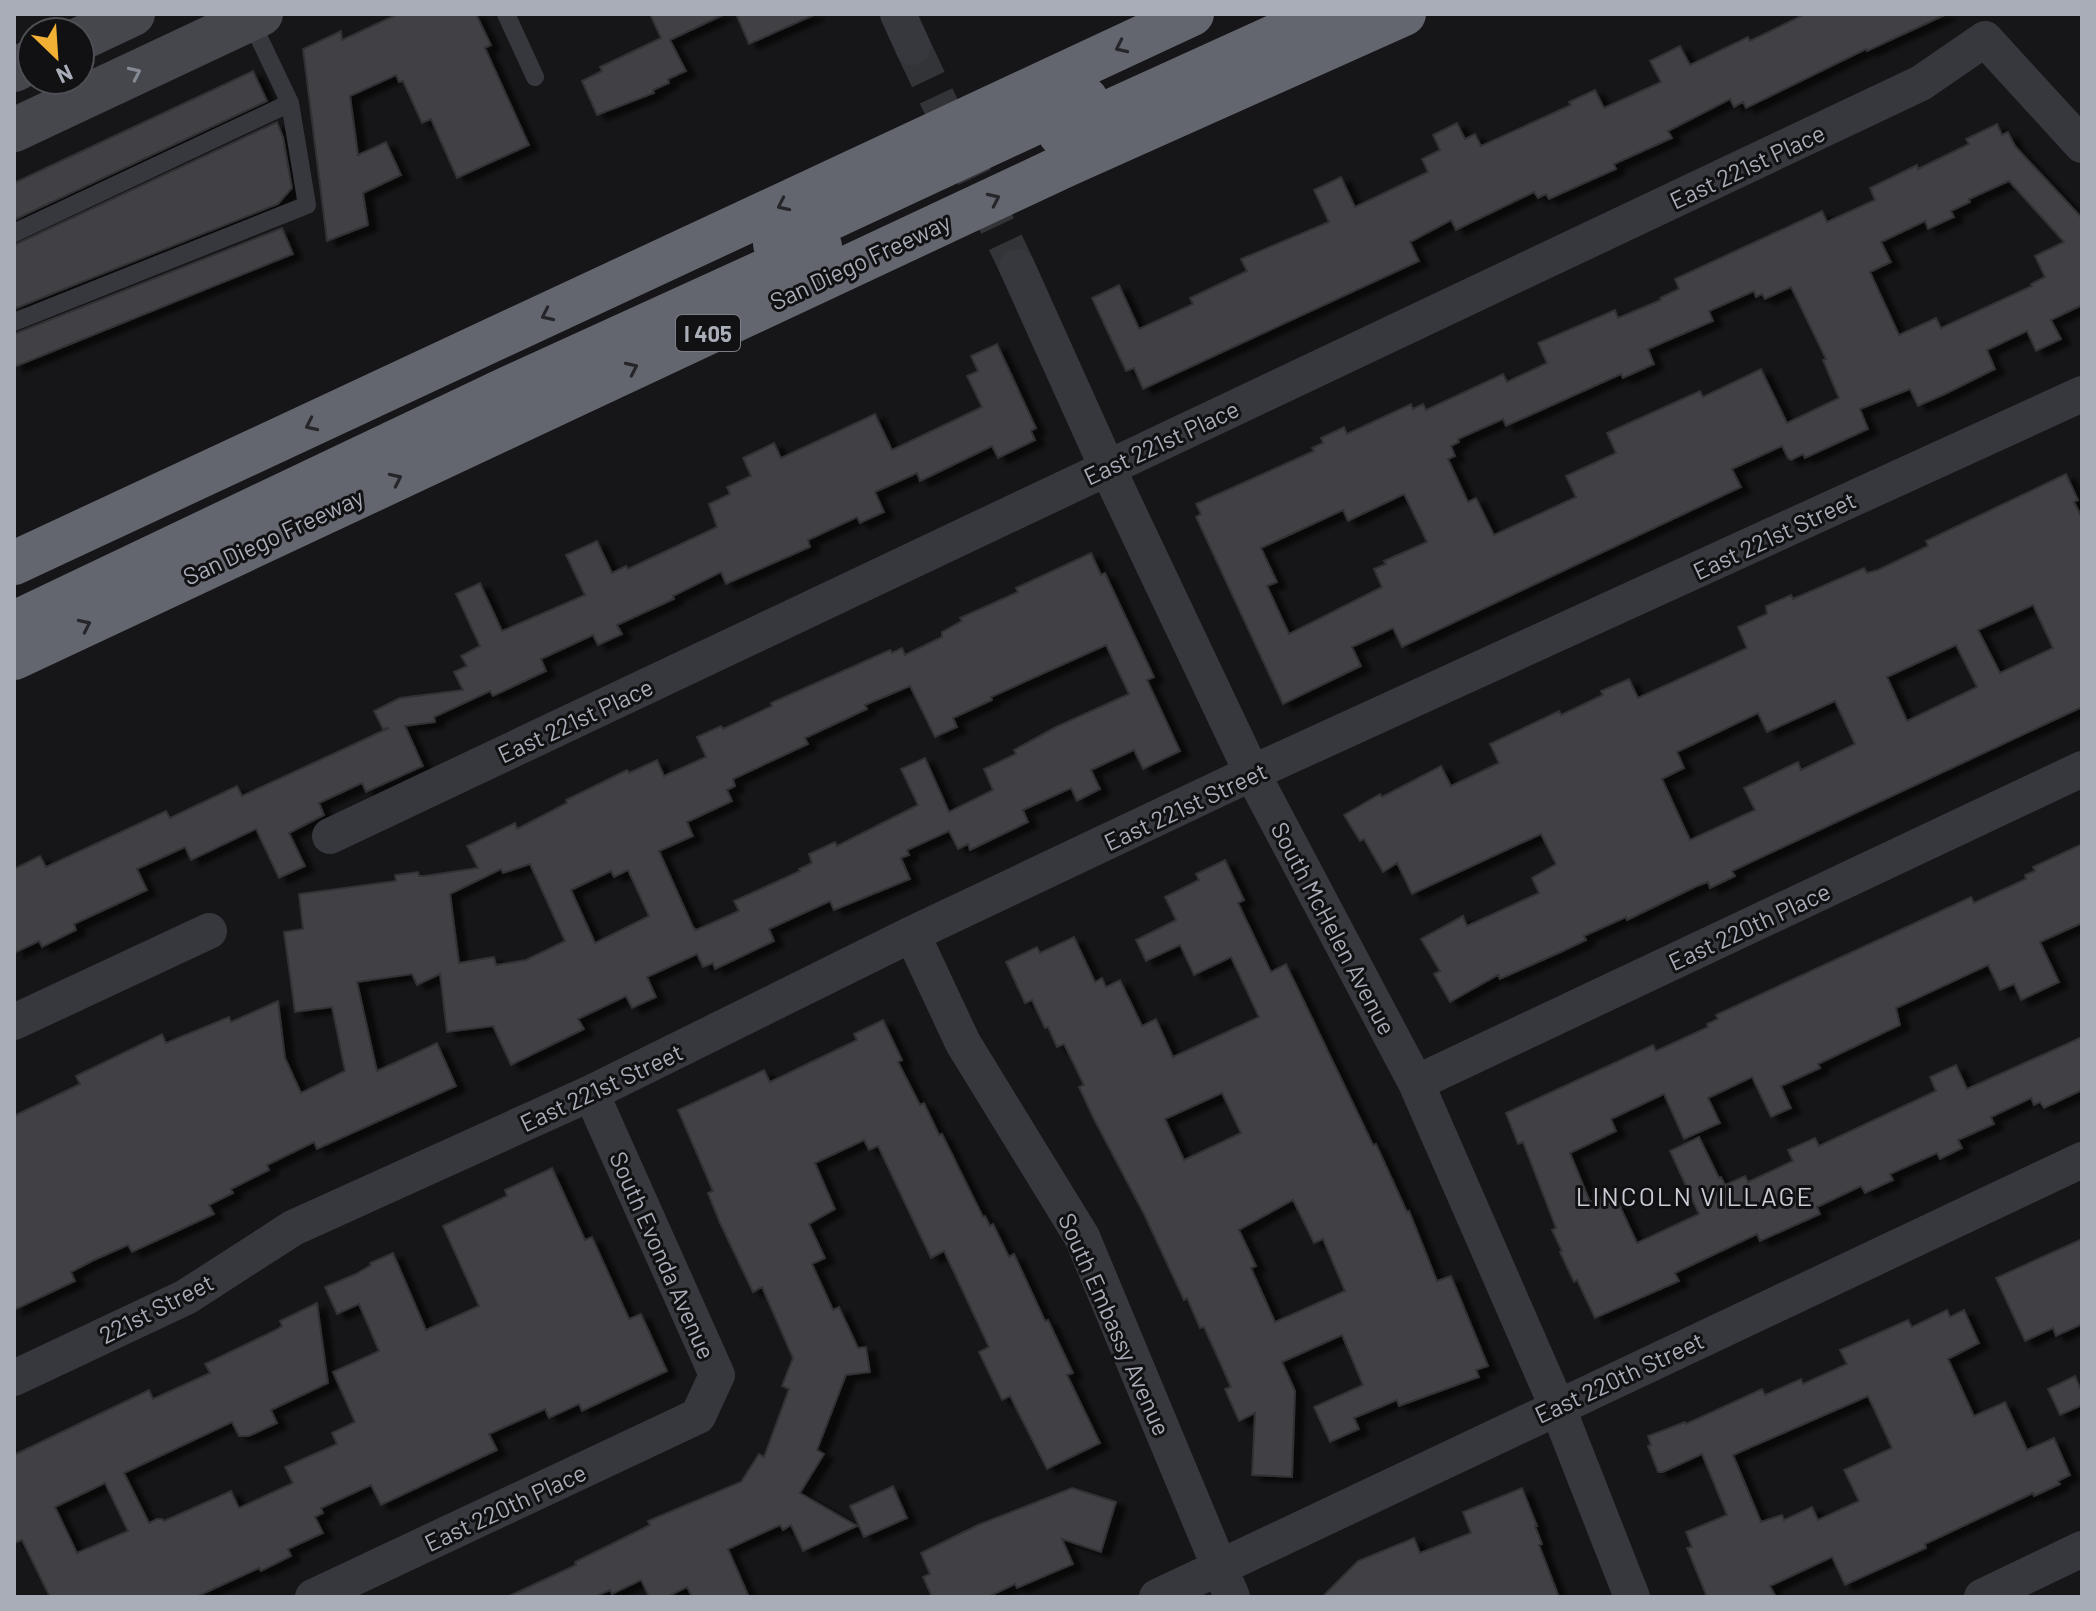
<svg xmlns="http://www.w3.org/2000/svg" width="2096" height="1611" viewBox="0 0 2096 1611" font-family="Barlow,sans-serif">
<defs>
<filter id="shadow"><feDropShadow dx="9" dy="5" stdDeviation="2" flood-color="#0009"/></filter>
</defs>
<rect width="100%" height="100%" fill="#161618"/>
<!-- building -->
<path fill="#404145" stroke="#303034" stroke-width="2" fill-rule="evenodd" filter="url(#shadow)" d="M398,14H476L491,45L485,48L529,145L457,178L431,119L422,123L403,81L399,82L396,75L350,96L358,155L386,142L401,175L363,193L368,225L327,241L303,49L341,31L342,40Z
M650,14H725L670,40L686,71L668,79L669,83L653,90L654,93L597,115L582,81L602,71L600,67L661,38Z
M736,14H816L749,44Z
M1805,14H1947L1867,51L1866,49L1746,108L1743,102L1734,107L1730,99L1668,131L1672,138L1614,164L1616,169L1549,199L1546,194L1538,198L1534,192L1456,230L1451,220L1410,242L1419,261L1143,389L1134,368L1126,371L1092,298L1119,285L1139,329L1193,304L1190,298L1247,271L1241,259L1329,222L1314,190L1341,177L1355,207L1428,172L1422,159L1440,150L1433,135L1457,123L1465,139L1475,134L1481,146L1571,105L1569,102L1595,90L1604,108L1661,82L1650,61L1680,46L1690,65L1748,37L1750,41Z
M253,71L267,101L14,220V183Z
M277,122L283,137L292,188L278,204L14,309V245Z
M1997,124L2002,135L2008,132L2015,146L2082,218V305L2051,320L2061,339L2036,351L2027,331L1987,350L1995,369L1947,393L1918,406L1910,389L1860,409L1868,429L1805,458L1803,454L1791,460L1788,458L1782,446L1732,469L1741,487L1402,647L1393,628L1352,647L1361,666L1283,704L1196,517L1201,514L1196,504L1314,451L1312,448L1323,443L1321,438L1344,427L1347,434L1411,404L1413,409L1423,404L1426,410L1503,374L1507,382L1547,363L1538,343L1615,310L1618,318L1661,300L1660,298L1679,289L1675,279L1822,211L1827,222L1875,200L1870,188L1917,165L1918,169L1969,144L1966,139ZM2009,181L2064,242L2035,256L2045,277L2031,284L2032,286L1941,328L1936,318L1899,335L1870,272L1891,262L1881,242L1925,221L1928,229L1954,217L1951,211L1970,202L1969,199ZM1791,287L1826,359L1823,360L1839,398L1787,423L1761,369L1703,397L1700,391L1607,433L1616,453L1566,476L1576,497L1494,535L1476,498L1468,502L1448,459L1455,456L1451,446L1459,442L1458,439L1503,419L1506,426L1621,374L1623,378L1654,364L1648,349L1713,321L1709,311L1754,291L1756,297L1762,294L1765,299ZM1404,494L1427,542L1384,561L1386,564L1374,569L1382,587L1289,634L1267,586L1277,582L1261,548L1343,510L1348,521Z
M282,228L293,254L14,367V334Z
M997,344L1036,428L1031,431L1035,440L998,458L992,446L920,481L917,473L875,492L884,512L860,523L857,517L808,540L810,547L726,584L721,572L673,596L674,599L617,625L622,634L598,645L593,635L541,659L546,671L493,696L490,691L434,717L435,722L405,726L423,766L366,792L362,783L319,803L324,815L289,833L305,866L279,878L256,829L191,860L185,847L137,869L147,890L74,924L76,930L42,947L39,941L14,953V869L40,856L46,867L166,811L170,818L237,786L242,796L389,728L383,729L374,711L400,698L463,690L454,672L467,666L461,656L480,646L456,594L480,583L502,631L585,595L566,555L597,541L612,573L626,566L628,569L717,527L709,504L730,494L727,487L751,476L743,458L774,443L781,458L875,414L892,450L982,407L967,376L978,371L971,356Z
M2066,474L2078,500L2074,502L2082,518V707L1732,871L1735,876L1710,888L1708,882L1697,886L1627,920L1626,917L1584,936L1586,940L1563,951L1500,979L1498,975L1450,1002L1434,974L1440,971L1421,939L1463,916L1467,926L1539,893L1532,878L1556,864L1541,834L1412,894L1397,863L1383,872L1364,839L1360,841L1344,815L1380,794L1382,797L1441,766L1451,786L1499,763L1490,744L1559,711L1561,715L1603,695L1601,691L1629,679L1638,698L1747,648L1738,627L1767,614L1766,606L1791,595L1793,599L1864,568L1867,573L1878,570L1928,546L1926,541ZM2033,605L2053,648L2000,673L1978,630ZM1956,645L1977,687L1907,721L1887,677ZM1835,701L1855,744L1801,770L1798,762L1744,788L1755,810L1690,840L1662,779L1684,768L1677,752L1758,713L1767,732Z
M1091,553L1101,575L1105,573L1154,677L1147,680L1180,751L1143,769L1134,750L1091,770L1100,789L1077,801L1071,788L1023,810L1028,822L970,850L968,844L958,849L949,831L907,850L909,855L901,858L910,879L834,910L830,901L769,929L774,941L715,969L713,963L703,967L697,954L647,977L656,997L632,1008L626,996L578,1019L584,1029L511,1065L493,1026L447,1032L440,974L417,985L412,974L357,982L377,1071L437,1043L456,1086L317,1149L314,1142L267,1165L269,1170L231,1189L233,1193L209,1205L214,1214L132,1252L128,1245L94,1260L71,1272L75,1281L14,1310V1116L80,1084L76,1076L162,1034L166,1043L229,1017L231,1022L278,1001L285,1058L301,1093L345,1071L332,1007L295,1012L284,932L303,929L299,894L396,881L395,875L418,872L419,876H424L478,868L467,846L515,823L517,829L567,803L566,800L627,770L629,773L657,760L664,776L706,757L697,737L721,726L723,729L772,706L771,703L890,650L892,653L902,648L905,655L942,637V632L962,621L960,618L1018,592L1016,588ZM1106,645L1129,694L1056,727L1014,750L1016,754L984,769L993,790L949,812L925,758L901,769L918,805L837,846L835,842L809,854L812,863L799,869L800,871L734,901L739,911L696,930L693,927L659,851L693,836L687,822L732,801L727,790L735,786L733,779L808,744L805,738L867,709L865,705L910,686L935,737L957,727L953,718L992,700L991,697ZM530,864L565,941L526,960L496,965L494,957L459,963L450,894L501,869L503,873ZM628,870L649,916L595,943L571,890L611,871L614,877Z
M2082,844V923L2040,942L2059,982L2021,1000L2014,984L2000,990L1988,965L1896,1008L1900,1025L1818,1064L1820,1068L1781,1086L1791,1108L1771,1117L1752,1077L1708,1098L1720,1123L1684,1139L1664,1094L1611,1119L1616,1131L1570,1153L1590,1202L1613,1191L1637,1243L1699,1214L1670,1151L1699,1137L1719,1178L1721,1177L1725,1185L1745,1176L1748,1182L1793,1161L1788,1150L1815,1138L1819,1146L1936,1091L1930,1077L1956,1065L1967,1089L2082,1037V1090L2044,1108L2040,1102L2034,1105L2031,1098L1991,1117L1994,1124L1958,1140L1962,1148L1940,1159L1937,1153L1890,1174L1893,1180L1865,1193L1861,1186L1817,1207L1820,1214L1760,1241L1757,1234L1675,1273L1679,1281L1595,1318L1577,1280L1574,1282L1560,1252L1562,1251L1552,1230L1556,1228L1523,1142L1518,1144L1506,1113L1653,1045L1656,1051L1708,1027L1707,1024L1718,1019L1716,1015L1971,897L1974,903L2026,879L2025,875L2035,871L2033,867Z
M1225,860L1244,900L1238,903L1271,972L1286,964L1373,1145L1376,1144L1407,1212L1409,1211L1437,1281L1451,1276L1488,1366L1476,1370L1479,1377L1399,1406L1397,1400L1354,1418L1359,1429L1330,1442L1314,1407L1363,1385L1342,1335L1282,1362L1295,1391L1292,1477L1252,1475L1255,1413L1239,1421L1225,1389L1231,1387L1204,1327L1200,1328L1187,1298L1184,1300L1144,1214L1094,1119L1079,1087L1084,1085L1064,1044L1057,1047L1048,1027L1045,1028L1032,1000L1025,1003L1006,962L1037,947L1040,953L1074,937L1095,982L1102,978L1106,987L1120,980L1142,1026L1156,1019L1173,1057L1259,1017L1231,957L1194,975L1180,945L1146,961L1136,940L1176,920L1165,897L1199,880L1196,874ZM1222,1093L1241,1133L1184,1160L1165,1119ZM1293,1200L1314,1243L1323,1239L1345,1291L1275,1322L1251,1268L1256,1266L1239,1230Z
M883,1020L902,1060L898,1062L920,1105L924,1103L939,1135L942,1134L983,1217L985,1216L990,1226L993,1224L1009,1257L1014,1254L1045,1321L1048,1320L1073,1373L1067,1375L1100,1443L1047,1469L1010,1396L1002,1400L979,1352L989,1347L944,1251L931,1258L878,1146L869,1150L864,1140L815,1163L835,1209L809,1224L825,1258L812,1264L833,1310L839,1307L858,1348L866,1347L870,1372L846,1375L817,1450L824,1454L800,1493L857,1526L803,1551L791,1525L783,1530L780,1525L728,1549L749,1597H692L687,1587L667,1597H649L641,1580L612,1594L610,1590L594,1597H507L576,1565L575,1562L650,1525L648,1521L741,1482L759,1454L764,1457L789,1389L782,1386L793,1358L762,1287L753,1292L720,1223L708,1193L713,1191L678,1110L764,1070L770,1082L857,1040L854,1034Z
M552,1168L585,1240L592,1237L629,1319L641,1314L667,1371L582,1411L579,1404L549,1418L545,1409L489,1434L497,1450L381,1505L371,1485L321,1508L323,1513L315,1517L323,1533L288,1549L291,1556L261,1571L259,1568L196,1597H50L22,1540L14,1543V1455L149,1390L153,1399L210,1373L205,1364L276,1330L282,1326L280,1321L317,1303L328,1383L271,1410L277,1423L249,1436H239L232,1422L124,1473L149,1523L157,1519H162L164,1521L231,1491L239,1508L293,1483L285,1467L337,1444L332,1433L355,1422L333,1372L379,1351L359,1304L337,1314L325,1287L356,1274L371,1265L370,1263L393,1253L426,1330L479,1306L443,1226L507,1196L505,1190ZM105,1483L128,1531L77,1553L55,1507Z
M2082,1239V1324L2056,1336L2053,1328L2025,1341L1996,1278Z
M1947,1310L1950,1317L1964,1310L1979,1343L1948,1359L1974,1416L2005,1402L2027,1450L2054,1438L2070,1475L2058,1481L2060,1484L2034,1496L2033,1493L1925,1544L1926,1548L1845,1585L1832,1557L1770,1586L1776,1597H1707L1687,1548L1692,1547L1686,1532L1727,1515L1702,1454L1663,1472H1658L1648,1446L1651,1445L1648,1436L1685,1422L1686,1424L1762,1389L1765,1395L1801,1379L1803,1384L1847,1364L1840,1350L1908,1320L1912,1327ZM1868,1396L1892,1448L1844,1470L1859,1501L1818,1520L1812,1507L1784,1520L1782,1515L1761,1522L1733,1455Z
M2075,1376L2082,1392V1405L2060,1415L2048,1389Z
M893,1486L907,1518L864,1537L850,1506Z
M1072,1488L1116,1502L1101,1552L1062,1539L1073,1564L1017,1588L1015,1584L988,1597H932L923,1577L930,1574L921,1553L978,1525Z
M1522,1488L1537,1526H1535L1542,1544L1539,1545L1559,1597H1322L1358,1561L1414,1538L1420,1553L1471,1533L1463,1512Z"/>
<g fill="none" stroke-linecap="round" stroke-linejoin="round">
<!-- minor-tunnel -->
<path stroke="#333438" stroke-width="36" stroke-dasharray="36 18" stroke-linecap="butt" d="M913,47L1017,267"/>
<!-- service -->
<path stroke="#37383d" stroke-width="18" d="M506,14L535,77
M14,233L290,103
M14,322L307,205L290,103L250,19"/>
<!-- minor -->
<path stroke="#37383d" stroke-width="36" d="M898,14L913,47
M1017,267L1107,467L1252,773L1416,1083L1557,1406L1632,1597
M330,836L1921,83L1985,39L2082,145
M912,934L963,1043L1082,1237L1232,1597
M14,1022L209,931
M1416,1083L2082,769
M14,1378L186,1297L293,1228L591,1093L912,934L1252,773L2082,394
M313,1597L698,1416L717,1375L591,1093
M1157,1597L2082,1160
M1982,1597L2082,1549"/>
<!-- secondary -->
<path stroke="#45474d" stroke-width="44" d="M80,39L133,14
M14,70L32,61
M14,130L261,14"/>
<!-- motorway -->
<path stroke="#63666e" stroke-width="44" d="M1060,134L1324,14
M775,244L1086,99
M14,563L1192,14
M14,623L506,389L820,246
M14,658L1066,165L1404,14"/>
</g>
<!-- one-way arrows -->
<defs><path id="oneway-chevron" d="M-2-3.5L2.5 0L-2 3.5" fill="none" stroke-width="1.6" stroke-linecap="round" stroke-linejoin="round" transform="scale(2)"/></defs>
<g stroke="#26262a">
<use href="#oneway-chevron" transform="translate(1121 47) rotate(155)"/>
<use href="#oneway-chevron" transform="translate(994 199) rotate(-25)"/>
<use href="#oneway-chevron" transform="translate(783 205) rotate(155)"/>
<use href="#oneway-chevron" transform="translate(547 315) rotate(155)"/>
<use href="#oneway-chevron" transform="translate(632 368) rotate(-25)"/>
<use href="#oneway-chevron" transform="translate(311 425) rotate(155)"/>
<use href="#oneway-chevron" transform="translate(396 479) rotate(-25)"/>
<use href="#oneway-chevron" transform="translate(85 625) rotate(-25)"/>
</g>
<use stroke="#858993" href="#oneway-chevron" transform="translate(135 73) rotate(-25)"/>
<g text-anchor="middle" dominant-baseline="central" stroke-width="6" stroke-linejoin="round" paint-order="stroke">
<!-- shield labels -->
<rect fill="#111113" stroke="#7b7e86" stroke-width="2" x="676" y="315" width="64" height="36" rx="6"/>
<g font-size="22" font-weight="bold" fill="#a8adb8">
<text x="708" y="333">I 405</text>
</g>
<!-- street labels -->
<g font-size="24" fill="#a8adb8" stroke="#111113">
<text transform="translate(1747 166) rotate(-25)">East 221st Place</text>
<text transform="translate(860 261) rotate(-25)">San Diego Freeway</text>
<text transform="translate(1161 442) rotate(-25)">East 221st Place</text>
<text transform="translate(1774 535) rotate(-25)">East 221st Street</text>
<text transform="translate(273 536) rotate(-25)">San Diego Freeway</text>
<text transform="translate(575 720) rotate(-25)">East 221st Place</text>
<text transform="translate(1185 806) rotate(-25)">East 221st Street</text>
<text transform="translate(1749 926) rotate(-25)">East 220th Place</text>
<text transform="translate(1334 928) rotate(62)">South McHelen Avenue</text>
<text transform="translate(601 1087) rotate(-25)">East 221st Street</text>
<text transform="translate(663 1255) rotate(66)">South Evonda Avenue</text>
<text transform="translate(156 1308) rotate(-27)">221st Street</text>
<text transform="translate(1115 1324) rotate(66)">South Embassy Avenue</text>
<text transform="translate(1619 1377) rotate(-25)">East 220th Street</text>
<text transform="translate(505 1507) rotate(-25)">East 220th Place</text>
</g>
<!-- neighbourhood labels -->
<g font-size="26" letter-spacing="2" fill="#c9ccd4" stroke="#111113">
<text x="1695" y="1195">LINCOLN VILLAGE</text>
</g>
</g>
<!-- border -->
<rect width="2096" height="1611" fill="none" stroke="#a8adb8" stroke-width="32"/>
<!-- north arrow -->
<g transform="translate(56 56) rotate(155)"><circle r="38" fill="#111113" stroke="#4d4f55" stroke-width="2"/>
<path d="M0-6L14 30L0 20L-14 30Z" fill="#f2b134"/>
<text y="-12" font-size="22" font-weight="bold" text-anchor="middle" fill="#a8adb8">N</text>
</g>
</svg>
